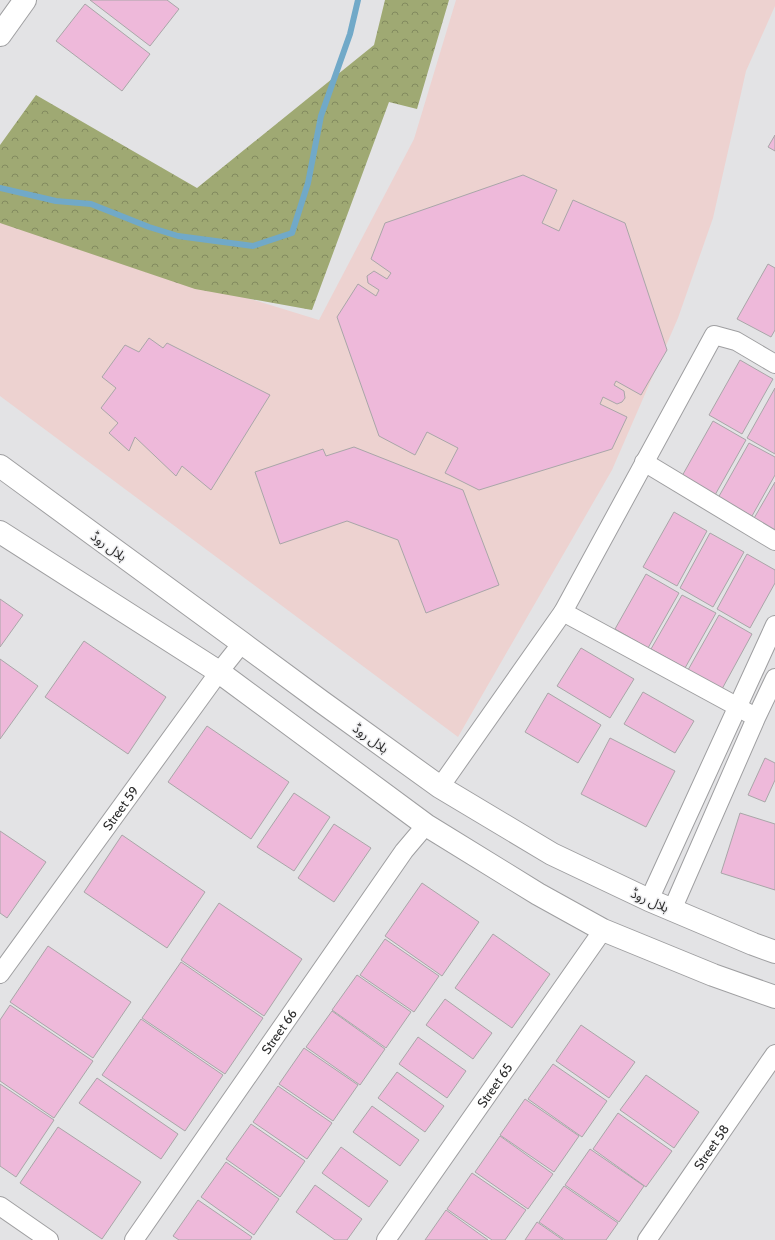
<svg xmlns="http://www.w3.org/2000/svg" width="775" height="1240" viewBox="0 0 775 1240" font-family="Cabin,'Noto Sans Arabic',sans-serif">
<defs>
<pattern id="forest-crowns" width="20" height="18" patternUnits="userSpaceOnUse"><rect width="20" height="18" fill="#9fa973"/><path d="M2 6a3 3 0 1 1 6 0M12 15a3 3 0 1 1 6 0" fill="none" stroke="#828a5f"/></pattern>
</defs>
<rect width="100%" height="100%" fill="#e3e3e5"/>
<!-- education -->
<path fill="#edd2d0" d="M456,0H775V6L746,71L713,218L678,318L612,470L458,737L0,396V222L319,320L414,139Z"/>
<!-- forest -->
<path fill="url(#forest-crowns)" d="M385,0H449L417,109L389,102L312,310L195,289L0,223V145L36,95L197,188L374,45Z"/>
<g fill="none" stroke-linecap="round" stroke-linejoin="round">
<!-- stream -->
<path stroke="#71a9c8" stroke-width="6" d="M0,188L56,201L91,204L149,227L178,236L253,246L292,233L308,183L321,116L350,34L358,0"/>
</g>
<!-- building -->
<path fill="#eeb9da" stroke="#a9a6a8" d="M90,0H167L179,9L150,46Z
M85,4L150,54L122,91L56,41Z
M775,135V151L768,147Z
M523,175L557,190L542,223L559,231L573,200L625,223L667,350L641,395L616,381L614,385L624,391L625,398L622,402L617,404L603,397L600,404L627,417L612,449L479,490L445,473L458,448L427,432L415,455L379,436L337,317L358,284L376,296L379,290L368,283L367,276L374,271L387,279L391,273L371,259L385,223Z
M768,264L775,268V330L771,337L737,319Z
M149,338L163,348L167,343L270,395L211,490L182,466L176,476L135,437L129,451L109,433L118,423L101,408L116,388L102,377L125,345L139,352Z
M740,360L773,379L742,434L709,415Z
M775,388V454L747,438Z
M713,421L746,440L715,495L682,476Z
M749,443L775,457V475L752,516L718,498Z
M354,447L463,490L499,585L426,613L398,540L347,521L280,544L255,472L323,449L326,456Z
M775,482V532L753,520Z
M674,512L707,531L677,586L643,567Z
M710,533L744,552L713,607L680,588Z
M747,554L775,570V583L750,628L717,609Z
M646,574L679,593L648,648L615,629Z
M682,595L716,613L685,668L651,649Z
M0,599L23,615L0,647Z
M719,615L752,634L722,689L688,670Z
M84,641L166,697L128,754L45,697Z
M581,648L634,679L610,718L557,686Z
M0,659L38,686L0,739Z
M643,692L694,721L675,753L624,724Z
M548,693L601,725L578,763L525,732Z
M207,726L289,782L251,839L168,782Z
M610,738L675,771L646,827L581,794Z
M765,758L775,763V780L765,802L748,795Z
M294,793L330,817L294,871L257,847Z
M740,813L775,824V890L721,873Z
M334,824L371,848L334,902L298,878Z
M0,831L46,862L7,918L0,913Z
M122,835L205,892L167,948L84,892Z
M422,883L479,922L442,976L385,936Z
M219,903L302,959L264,1016L181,960Z
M493,934L550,974L512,1028L455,988Z
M385,939L439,976L414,1012L360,975Z
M48,946L131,1002L93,1058L10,1002Z
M181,962L263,1018L225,1074L142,1018Z
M357,975L411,1012L386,1048L332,1010Z
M445,999L492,1033L473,1059L426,1025Z
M10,1005L93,1061L54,1118L0,1081V1020Z
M332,1011L385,1049L360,1085L306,1047Z
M141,1019L223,1075L185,1131L102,1075Z
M581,1025L635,1062L609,1098L556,1061Z
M418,1037L466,1071L447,1098L399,1064Z
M304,1048L358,1085L333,1121L279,1084Z
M553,1064L607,1101L582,1137L528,1099Z
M397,1072L444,1106L425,1132L378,1098Z
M646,1075L699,1112L674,1148L620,1110Z
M97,1078L178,1134L161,1159L79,1103Z
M0,1084L54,1120L16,1177L0,1166Z
M278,1086L332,1123L307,1159L253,1122Z
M525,1099L579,1136L554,1172L500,1135Z
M372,1106L419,1140L400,1166L353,1132Z
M618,1113L672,1151L646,1187L593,1149Z
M251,1124L305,1161L280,1197L226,1159Z
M58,1127L141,1182L102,1239L20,1183Z
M500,1136L553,1174L528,1209L475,1172Z
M341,1147L388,1181L369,1207L322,1173Z
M590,1149L644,1186L619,1222L565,1185Z
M226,1162L279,1199L254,1235L201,1197Z
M472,1173L526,1210L505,1240H492L447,1209Z
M315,1185L362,1219L347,1240H335L296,1212Z
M564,1186L618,1223L606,1240H565L539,1222Z
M198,1200L252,1237L250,1240H179L173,1236Z
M446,1210L488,1240H425Z
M537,1222L563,1240H525Z"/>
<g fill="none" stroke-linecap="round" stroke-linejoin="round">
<!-- street casing -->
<g stroke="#9f9fa1" stroke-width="20">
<g id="street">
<path d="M644,462L775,541"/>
<path d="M563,612L738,707L748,713"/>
<path d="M440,787L563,612L714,335L736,341L775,364"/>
<path d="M649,900L775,625"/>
<path d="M672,910L756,718L775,678"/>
<path id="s1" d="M0,974L219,672L242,643"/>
<path d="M0,1206L49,1240"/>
<path id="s2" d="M134,1240L404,851L426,825"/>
<path id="s3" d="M386,1240L603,930"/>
<path id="s4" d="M647,1240L775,1054"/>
</g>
</g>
<!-- secondary casing -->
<g stroke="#9f9fa1" stroke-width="24">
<path id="secondary" d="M0,466L242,643L322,702L440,787L552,854L649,900L753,944L775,952
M0,532L219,672L426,825L538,894L603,930L713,975L775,997"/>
</g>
<!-- primary casing -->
<g stroke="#9f9fa1" stroke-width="24">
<path id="primary" d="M0,35L25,0"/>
</g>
<!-- street -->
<use href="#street" stroke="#fff" stroke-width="18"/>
<!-- secondary -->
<use href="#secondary" stroke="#fff" stroke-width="22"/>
<!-- primary -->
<use href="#primary" stroke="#fff" stroke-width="22"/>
</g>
<g text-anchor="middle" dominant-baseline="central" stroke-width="3" stroke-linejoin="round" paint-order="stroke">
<!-- street labels -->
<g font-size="13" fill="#2e2e2e" stroke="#f0f0f2">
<text transform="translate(109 546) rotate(36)">ہلال روڈ</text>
<text transform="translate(371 738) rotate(36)">ہلال روڈ</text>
<text stroke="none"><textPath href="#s1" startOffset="205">Street 59</textPath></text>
<text transform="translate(650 900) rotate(24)">ہلال روڈ</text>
<text stroke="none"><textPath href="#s2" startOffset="254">Street 66</textPath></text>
<text stroke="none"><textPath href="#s3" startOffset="189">Street 65</textPath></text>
<text stroke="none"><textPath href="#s4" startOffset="113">Street 58</textPath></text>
</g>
</g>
</svg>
